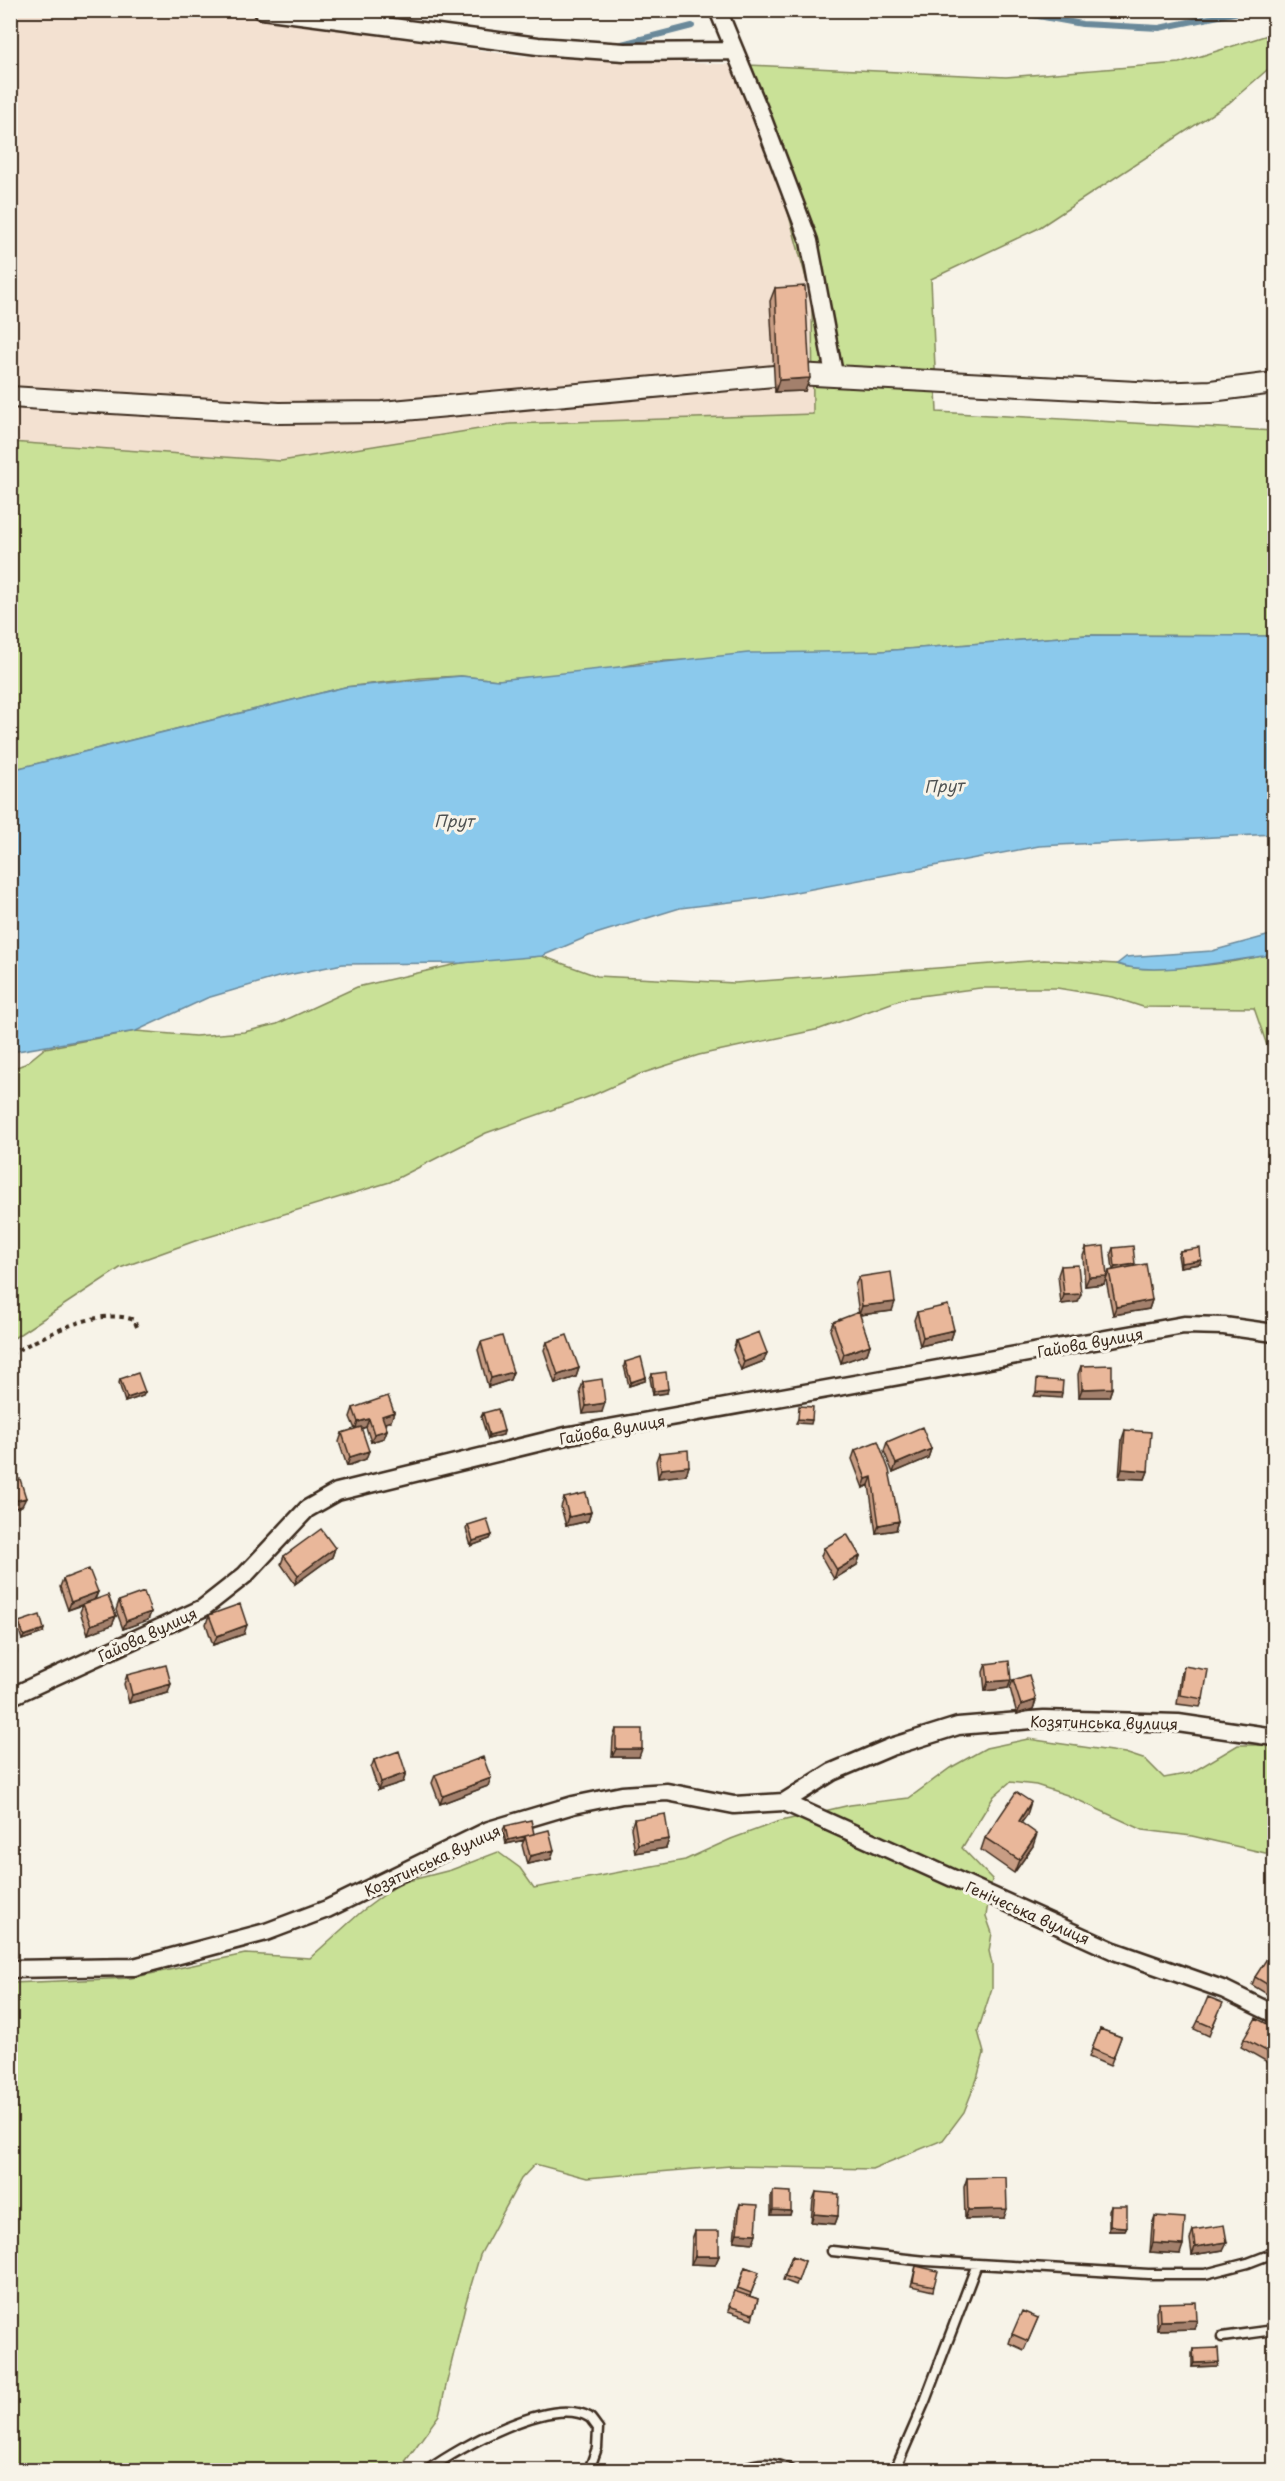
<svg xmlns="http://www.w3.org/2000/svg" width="1285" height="2481" viewBox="0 0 1285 2481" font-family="'Playpen Sans',sans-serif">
<rect width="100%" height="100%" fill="#f7f3e8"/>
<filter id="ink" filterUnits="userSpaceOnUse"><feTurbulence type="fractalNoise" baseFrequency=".0167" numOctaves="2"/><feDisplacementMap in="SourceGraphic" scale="12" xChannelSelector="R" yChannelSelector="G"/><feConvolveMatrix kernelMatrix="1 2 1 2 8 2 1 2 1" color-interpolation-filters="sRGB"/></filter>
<g filter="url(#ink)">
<!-- built -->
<path fill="#f3e1d1" d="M10,11H213L518,56L748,65L812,300L813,414L510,424L281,461L11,442Z"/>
<!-- green -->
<path fill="#c9e197" stroke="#82865a" stroke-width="1.5" d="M1274,33V64L1229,103L1037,229L931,279L937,412L1274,431V636L1087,635L881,651L645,662L606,670L498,680L461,676L421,678L345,687L11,770V442L281,461L510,424L813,414L812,300L748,65L1006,77L1179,63Z
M1274,953V1055L1270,1054L1254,1008L1143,1007L1112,997L1057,988H980L905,998L820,1029L699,1055L640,1074L591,1096L486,1133L390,1182L195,1241L120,1268L11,1340V1069L25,1064L45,1048L136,1031L195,1036L244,1032L277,1024L357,987L461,963L496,959L542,956L597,976L735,983L1044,960L1117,964C1150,976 1239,962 1274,953Z
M1028,1739L1125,1753L1146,1760L1164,1778L1191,1773L1238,1745H1274V1855L1192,1836L1143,1830L1067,1795L1036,1785L1010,1782L994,1796L962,1848L992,1879L986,1916L992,1933L989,1951L992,1964V1988L978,2031L984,2053L977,2079L964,2112L943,2140L872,2169L730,2166L587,2178L535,2164L521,2179L480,2255L466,2302L439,2415L399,2470H11V1983L131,1978L245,1954L310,1958L361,1912L400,1883L451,1870L498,1852L520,1868L534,1888L685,1860L731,1839L777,1822L850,1805L909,1798L950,1768L986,1748Z"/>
<!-- water -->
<path fill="#8bc9ec" stroke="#6b899a" stroke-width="1.5" d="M1087,635L1274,636V834L1039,846L764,898L680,908L589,936L542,956L461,963L343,964L278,977L207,998L136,1031L11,1052V770L345,687L461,676L498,680L748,653L881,651Z
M1274,934V953L1264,956C1226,961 1153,977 1117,964L1126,957L1212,951Z"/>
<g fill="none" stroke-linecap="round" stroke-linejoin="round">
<!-- stream -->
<path stroke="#6b899a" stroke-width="6" d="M1005,10L1082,24L1159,28L1249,10
M618,45L692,26"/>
<!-- service casing -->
<g stroke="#3b2a1e" stroke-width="13">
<path id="service" d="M832,2251L926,2261L1148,2274H1205L1248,2263L1274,2253
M1222,2337L1274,2330
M428,2470C459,2448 551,2395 589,2417C592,2419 595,2425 598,2428L597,2448L589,2470
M740,2470C757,2462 773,2461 790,2470
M895,2470L925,2401L977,2264"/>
</g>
<!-- minor casing -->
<g stroke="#3b2a1e" stroke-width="21">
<path id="minor" d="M262,10L538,46L624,52L735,51
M718,10L761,114L809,241L834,374
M10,1697L203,1608L245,1575L307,1509L337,1492L570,1435L1184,1325L1224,1326L1274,1333
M784,1802L1114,1951L1225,1990L1274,2014
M10,1969L134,1967L266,1932L327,1909L489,1830L573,1805L622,1795L667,1792L734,1805L784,1802L832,1772L891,1747L958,1726L1044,1719L1178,1723L1274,1737"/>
</g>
<!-- tertiary casing -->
<g stroke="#3b2a1e" stroke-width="24">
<path id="tertiary" d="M10,397L279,413L382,412L796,374L1155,393L1211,391L1274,383"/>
</g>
<!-- path -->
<path stroke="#3b2a1e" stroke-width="4" stroke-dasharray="4.5 4.5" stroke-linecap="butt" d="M10,1354C44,1337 96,1306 134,1320L138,1329"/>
<!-- service -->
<use href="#service" stroke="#f7f3e8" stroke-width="8"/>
<!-- minor -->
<use href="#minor" stroke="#f7f3e8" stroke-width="16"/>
<!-- tertiary -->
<use href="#tertiary" stroke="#f7f3e8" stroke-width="20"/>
</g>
<!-- wall -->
<path fill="#c89d84" stroke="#3b2a1e" stroke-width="1.5" d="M775,288L805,391L775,392L770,301Z
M1086,1248L1104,1284L1085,1286L1083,1256Z
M1113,1248L1134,1267L1152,1300L1149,1309L1113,1315L1106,1280L1109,1271L1113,1270L1111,1253Z
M1180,1251L1200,1264L1180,1267L1178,1255Z
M1061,1266L1078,1302L1061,1304L1058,1275Z
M859,1277L892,1311L859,1315L870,1345L867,1354L841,1363L830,1330L833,1322L859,1314L855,1285Z
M917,1312L954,1330L951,1339L920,1346L914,1320Z
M736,1341L764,1361L741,1370L733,1350Z
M481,1342L513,1372L510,1380L488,1387L478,1350Z
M547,1342L579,1368L576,1377L555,1384L544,1350Z
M625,1362L645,1381L629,1386L624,1366Z
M1081,1366L1112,1388L1109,1397H1079L1078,1374Z
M652,1374L667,1393L653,1395L650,1378Z
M120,1379L145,1392L143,1396L125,1402L119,1383Z
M583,1382L602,1412L583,1414L580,1391Z
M353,1408L394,1412L391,1421L385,1423L387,1430L384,1438L371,1442L366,1427L361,1429L366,1459L347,1466L339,1442L342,1433L355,1429L350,1417Z
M483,1413L504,1431L503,1435L488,1439L481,1417Z
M1125,1430L1148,1471L1145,1479L1119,1478L1122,1439Z
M887,1442L931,1449L928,1458L893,1473L884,1451Z
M855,1450L899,1521L896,1530L876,1533L869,1485L863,1488L852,1459Z
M659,1453L689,1466L686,1475L658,1478L656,1461Z
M564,1498L591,1512L588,1521L566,1526L561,1507Z
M468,1525L492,1535L490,1539L471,1546L466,1529Z
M335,1548L332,1557L295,1584L281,1564L284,1556Z
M824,1548L860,1556L857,1565L834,1579L821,1556Z
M63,1579L98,1592L95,1600L116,1616L112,1625L88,1634L80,1612L83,1605L68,1610L60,1587Z
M119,1601L151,1612L148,1620L123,1629L116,1610Z
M209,1615L244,1634L213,1645L206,1624Z
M19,1622L43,1633L22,1640L18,1627Z
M986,1664L1011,1680L1008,1688L985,1691L983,1672Z
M1184,1666L1203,1699L1200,1707L1177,1704L1181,1675Z
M127,1675L168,1693L129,1703L124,1684Z
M1013,1680L1036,1700L1033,1709L1017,1714L1010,1688Z
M616,1729L639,1757H612L613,1738Z
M374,1760L406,1773L403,1782L378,1790L371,1768Z
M435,1775L488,1786L440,1804L432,1783Z
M1027,1815L1021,1823L1033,1846L1014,1873L981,1850L985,1838Z
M634,1819L669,1839L666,1848L635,1853L631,1828Z
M505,1826L534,1834L551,1859L527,1864L522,1845L524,1840L506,1844L503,1830Z
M1275,1950V1999L1252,1985L1255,1977Z
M1219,2011L1209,2036L1194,2029L1198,2021Z
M1275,2028V2052L1269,2063L1241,2047L1244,2039Z
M1100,2029L1121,2037L1110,2066L1089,2057Z
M967,2178L1004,2218L965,2219L964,2187Z
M773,2191L791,2211L790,2215H771V2196Z
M816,2192L838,2216L835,2224L811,2222L813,2200Z
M740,2204L753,2243L734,2241L737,2212Z
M1111,2206L1127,2227L1125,2231H1109V2210Z
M1155,2216L1180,2254L1150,2252L1152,2225Z
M1193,2230L1223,2250L1192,2255L1190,2239Z
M695,2231L719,2256L715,2265L691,2264L692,2239Z
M792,2256L805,2261L796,2285L783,2280Z
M916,2266L934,2286L933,2291L911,2286Z
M745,2267L759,2272L750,2296L758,2299L752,2319L728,2311L734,2291L736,2292Z
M1159,2303L1194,2329L1157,2330L1156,2312Z
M1038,2318L1024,2350L1009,2343L1012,2334Z
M1193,2349L1217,2366L1192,2367V2353Z"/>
<!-- shaded-wall -->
<path fill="#a3806c" stroke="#3b2a1e" stroke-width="1.5" d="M810,378L805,391L775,392L779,380Z
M1201,1260L1200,1264L1180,1267L1181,1263Z
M1135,1264L1133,1268L1113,1271L1115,1267Z
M1107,1276L1104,1284L1085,1286L1089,1277Z
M1081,1294L1078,1302L1061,1304L1064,1295Z
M1152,1300L1149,1309L1113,1315L1116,1307Z
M895,1302L892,1311L859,1315L862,1306Z
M954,1330L951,1339L920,1346L923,1337Z
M870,1345L867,1354L841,1363L844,1354Z
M767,1353L764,1361L741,1370L744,1362Z
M579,1368L576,1377L555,1384L558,1375Z
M513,1372L510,1380L488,1387L491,1378Z
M646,1377L645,1381L629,1386L631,1382Z
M1112,1388L1109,1397H1079L1082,1389Z
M668,1389L667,1393L653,1395L654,1391Z
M145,1392L143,1396L125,1402L127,1398Z
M1036,1392L1062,1393L1061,1398L1034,1396Z
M605,1403L602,1412L583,1414L586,1406Z
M394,1412L391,1421L379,1425L382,1416Z
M369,1419L366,1427L355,1431L358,1422Z
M798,1419L812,1420L811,1424L796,1423Z
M387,1430L384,1438L371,1442L374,1434Z
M504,1431L503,1435L488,1439L489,1435Z
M931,1449L928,1458L893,1473L896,1464Z
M369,1451L366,1459L347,1466L350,1457Z
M689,1466L686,1475L658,1478L661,1469Z
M1122,1469L1148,1471L1145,1479L1119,1478Z
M872,1477L869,1485L863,1488L866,1479Z
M26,1498L22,1506L10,1510V1502Z
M591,1512L588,1521L566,1526L569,1517Z
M899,1521L896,1530L876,1533L879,1525Z
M492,1535L490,1539L471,1546L473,1541Z
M335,1548L332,1557L295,1584L298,1575Z
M860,1556L857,1565L834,1579L837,1570Z
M98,1592L94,1600L68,1610L71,1602Z
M151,1612L148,1620L123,1629L126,1621Z
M116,1616L112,1625L88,1634L91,1625Z
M247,1625L244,1634L213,1645L217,1636Z
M44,1629L43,1633L22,1640L24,1636Z
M17,1652L14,1660L10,1661V1654Z
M1011,1680L1008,1688L985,1691L988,1682Z
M171,1684L168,1693L129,1703L132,1695Z
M1036,1700L1033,1709L1017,1714L1021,1705Z
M616,1749H642L639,1757H612Z
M406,1773L403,1782L378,1790L381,1782Z
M491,1778L488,1786L440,1804L443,1796Z
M1031,1802L1027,1815L1014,1833L1019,1821Z
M1037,1834L1033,1846L1014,1873L1019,1860Z
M525,1836L524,1840L506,1844L508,1840Z
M669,1839L666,1848L635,1853L638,1844Z
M554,1850L551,1859L527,1864L530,1856Z
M1007,2209L1004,2218L965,2219L968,2210Z
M773,2210L791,2211L790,2215H771Z
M814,2214L838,2216L835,2224L811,2222Z
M1110,2226L1127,2227L1125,2231H1109Z
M737,2233L756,2234L753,2243L734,2241Z
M1227,2242L1223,2250L1192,2255L1195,2247Z
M1153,2243L1183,2245L1180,2254L1150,2252Z
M695,2256H719L715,2265L691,2264Z
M1197,2320L1194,2329L1157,2330L1160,2321Z
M1219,2362L1217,2366L1192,2367L1194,2363Z"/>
<!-- building -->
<path fill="#e9b79a" stroke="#3b2a1e" stroke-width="1.5" d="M805,286L810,378L779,380L775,288Z
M1104,1246L1107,1276L1089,1277L1086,1248Z
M1133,1246L1135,1264L1115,1267L1113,1248Z
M1200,1248L1201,1260L1181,1263L1180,1251Z
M1146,1264L1152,1300L1116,1307L1109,1271Z
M1078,1265L1081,1294L1064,1295L1061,1266Z
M891,1272L895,1302L862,1306L859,1277Z
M948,1305L954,1330L923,1337L917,1312Z
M859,1312L870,1345L844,1354L833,1322Z
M759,1332L767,1353L744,1362L736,1341Z
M567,1335L579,1368L558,1375L547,1342Z
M502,1336L513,1372L491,1378L481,1342Z
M641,1357L646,1377L631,1382L625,1362Z
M1112,1365V1388L1082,1389L1081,1366Z
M666,1372L668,1389L654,1391L652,1374Z
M138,1373L145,1392L127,1398L120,1379Z
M602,1379L605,1403L586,1406L583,1382Z
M1037,1379L1063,1381L1062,1393L1036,1392Z
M388,1396L394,1412L382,1416L387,1430L374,1434L369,1419L358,1422L353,1408Z
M799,1406L813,1407L812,1420L798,1419Z
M498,1409L504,1431L489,1435L483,1413Z
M361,1427L369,1451L350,1457L342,1433Z
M922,1427L931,1449L896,1464L887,1442Z
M1125,1430L1151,1432L1148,1471L1122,1469Z
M878,1441L889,1470L899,1521L879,1525L872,1477L866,1479L855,1450Z
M688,1450L689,1466L661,1469L659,1453Z
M20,1479L26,1498L10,1502V1482Z
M586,1493L591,1512L569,1517L564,1498Z
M487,1519L492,1535L473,1541L468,1525Z
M321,1529L335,1548L298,1575L284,1556Z
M847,1534L860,1556L837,1570L824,1548Z
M89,1569L98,1592L71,1602L63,1579Z
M144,1592L151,1612L126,1621L119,1601Z
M108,1595L116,1616L91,1625L83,1604Z
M240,1604L247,1625L217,1636L209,1615Z
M40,1615L44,1629L24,1636L19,1622Z
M10,1635L17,1652L10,1654Z
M1009,1661L1011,1680L988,1682L986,1664Z
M166,1665L171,1684L132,1695L127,1675Z
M1184,1666L1208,1670L1203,1699L1180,1695Z
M1029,1675L1036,1700L1021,1705L1013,1680Z
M616,1729H642V1749H616Z
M399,1751L406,1773L381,1782L374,1760Z
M483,1757L491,1778L443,1796L435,1775Z
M1016,1792L1031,1802L1019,1821L1037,1834L1019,1860L985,1838Z
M665,1814L669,1839L638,1844L634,1819Z
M531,1820L534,1834L508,1840L505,1826Z
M549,1830L554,1850L530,1856L525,1836Z
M1273,1949L1275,1950V1989L1255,1977Z
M1208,1997L1223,2003L1212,2027L1198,2021Z
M1256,2018L1275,2028V2049L1272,2054L1244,2039Z
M1100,2029L1121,2037L1113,2058L1092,2049Z
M1006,2177L1007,2209L968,2210L967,2178Z
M773,2191L791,2192V2211L773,2210Z
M816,2192L839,2194L838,2216L814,2214Z
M740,2204L758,2205L756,2234L737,2233Z
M1111,2206H1127V2227L1110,2226Z
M1155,2216L1185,2218L1183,2245L1153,2243Z
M1224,2225L1227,2242L1195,2247L1193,2230Z
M695,2231H719V2256H695Z
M792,2256L805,2261L798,2281L785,2276Z
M916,2266L938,2271L934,2286L913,2282Z
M745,2267L759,2272L751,2293L738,2288Z
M734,2291L758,2299L753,2314L729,2306Z
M1196,2302L1197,2320L1160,2321L1159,2303Z
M1022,2311L1038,2318L1028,2341L1012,2334Z
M1218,2348L1219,2362L1194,2363L1193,2349Z"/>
</g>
<g text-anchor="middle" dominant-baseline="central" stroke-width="6" stroke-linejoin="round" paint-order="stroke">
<!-- street labels -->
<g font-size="15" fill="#3b2a1e" stroke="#f7f3e8">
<text transform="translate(1090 1342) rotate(-10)">Гайова вулиця</text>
<text transform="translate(612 1429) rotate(-10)">Гайова вулиця</text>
<text transform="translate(147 1634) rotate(-25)">Гайова вулиця</text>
<text transform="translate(1104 1722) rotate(1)">Козятинська вулиця</text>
<text transform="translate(432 1860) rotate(-25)">Козятинська вулиця</text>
<text transform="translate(1028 1912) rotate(24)">Генічеська вулиця</text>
</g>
<!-- water labels -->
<g font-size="16" font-style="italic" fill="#4f5252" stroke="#f7f3e8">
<text transform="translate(944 785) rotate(-2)">Прут</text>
<text x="454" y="820">Прут</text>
</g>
</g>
<!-- margin -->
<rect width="1285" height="2481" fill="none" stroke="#f7f3e8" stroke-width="36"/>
<rect x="18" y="18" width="1249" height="2445" fill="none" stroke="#3b2a1e" stroke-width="2" filter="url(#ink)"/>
</svg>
